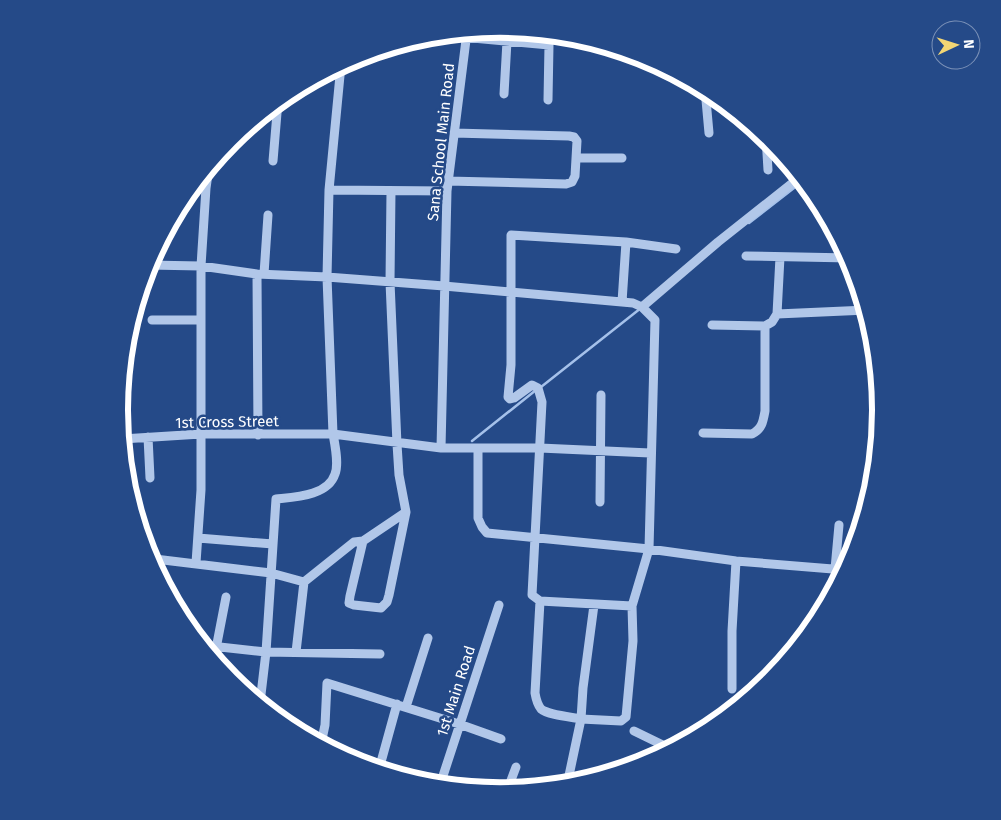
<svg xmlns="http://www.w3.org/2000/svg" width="1001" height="820" viewBox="0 0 1001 820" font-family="'Fira Sans',sans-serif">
<rect width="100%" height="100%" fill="#254a88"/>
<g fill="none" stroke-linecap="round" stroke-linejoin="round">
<!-- stream -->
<path stroke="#a5c1ea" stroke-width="2.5" d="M749,223L803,181
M541,387L641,308
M472,441L536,390"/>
<!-- minor -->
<path stroke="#b1c7e9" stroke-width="9" d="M440,35L549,45L548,100
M705,89L709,133
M504,94L507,41
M766,137L768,170
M576,158H622
M273,161L278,101
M448,181L566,184L572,182L575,176L577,141L574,137L569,136L454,133
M193,187L206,188
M329,190L341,65
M626,242L676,249
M746,256L850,258
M148,265L201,266L257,274L327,277L329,190L447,191
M257,274L258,435
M264,274L268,215
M622,302L626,242L511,235V365L508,397L510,399L514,398L532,385L538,388L542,402L532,595L540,601L632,606
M642,307L718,242L800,177
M777,314L867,310
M152,320H201
M712,325L765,326
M703,433L752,434C762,429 763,422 765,411V326L772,322L777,314L780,257
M148,437L150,478
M122,439L201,434H333L441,448H540L650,453
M441,448L447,191L467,32
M478,449V518L482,527L487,533L649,549L736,561L845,570
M600,502L601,395
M198,538L273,544
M363,541L350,596L349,603L354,605L381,608L387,602L389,595L406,512L399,475L397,444L390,282L391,191
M155,559L271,573L304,582
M196,563L201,490V266L206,188L209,167
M835,569L839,525
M540,601L535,693C536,699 537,704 541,709C548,715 571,717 581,719L567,785
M202,645L266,652L380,654
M296,652L304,582L354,542L363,541L406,512
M214,659L226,597
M732,689V631L736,561
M260,703L266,652L276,499C295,497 328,496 335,474C339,464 335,445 333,434L327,277L444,286L633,303L642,307L655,320L649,549L632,606L633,641L626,717L621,721L581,719L583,688L594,605
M406,707L428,638
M634,731L671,749
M321,744L325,725L327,683L459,724L501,739
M653,758L660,744
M381,762L397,704
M440,785L499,605
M507,791L516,767"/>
</g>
<g text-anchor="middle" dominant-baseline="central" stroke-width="5" stroke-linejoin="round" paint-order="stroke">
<!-- street labels -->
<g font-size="15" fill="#fff" stroke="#254a88">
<text transform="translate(441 142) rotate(-84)">Sana School Main Road</text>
<text transform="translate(227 422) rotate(-1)">1st Cross Street</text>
<text transform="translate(456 691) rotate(-72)">1st Main Road</text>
</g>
</g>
<!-- crop -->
<path d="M0 0H1001V820H0ZM128 410a372 372 0 1 1 744 0a372 372 0 1 1-744 0Z" fill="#254a88" fill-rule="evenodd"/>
<path fill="none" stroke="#fff" stroke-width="6" d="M128 410a372 372 0 1 1 744 0a372 372 0 1 1-744 0Z"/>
<!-- north arrow -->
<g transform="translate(956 45) rotate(86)"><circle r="24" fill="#254a88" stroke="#7c92b8"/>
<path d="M0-4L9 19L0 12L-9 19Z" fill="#f3d674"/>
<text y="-8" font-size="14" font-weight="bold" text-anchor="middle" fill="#ffffff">N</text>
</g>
</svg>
